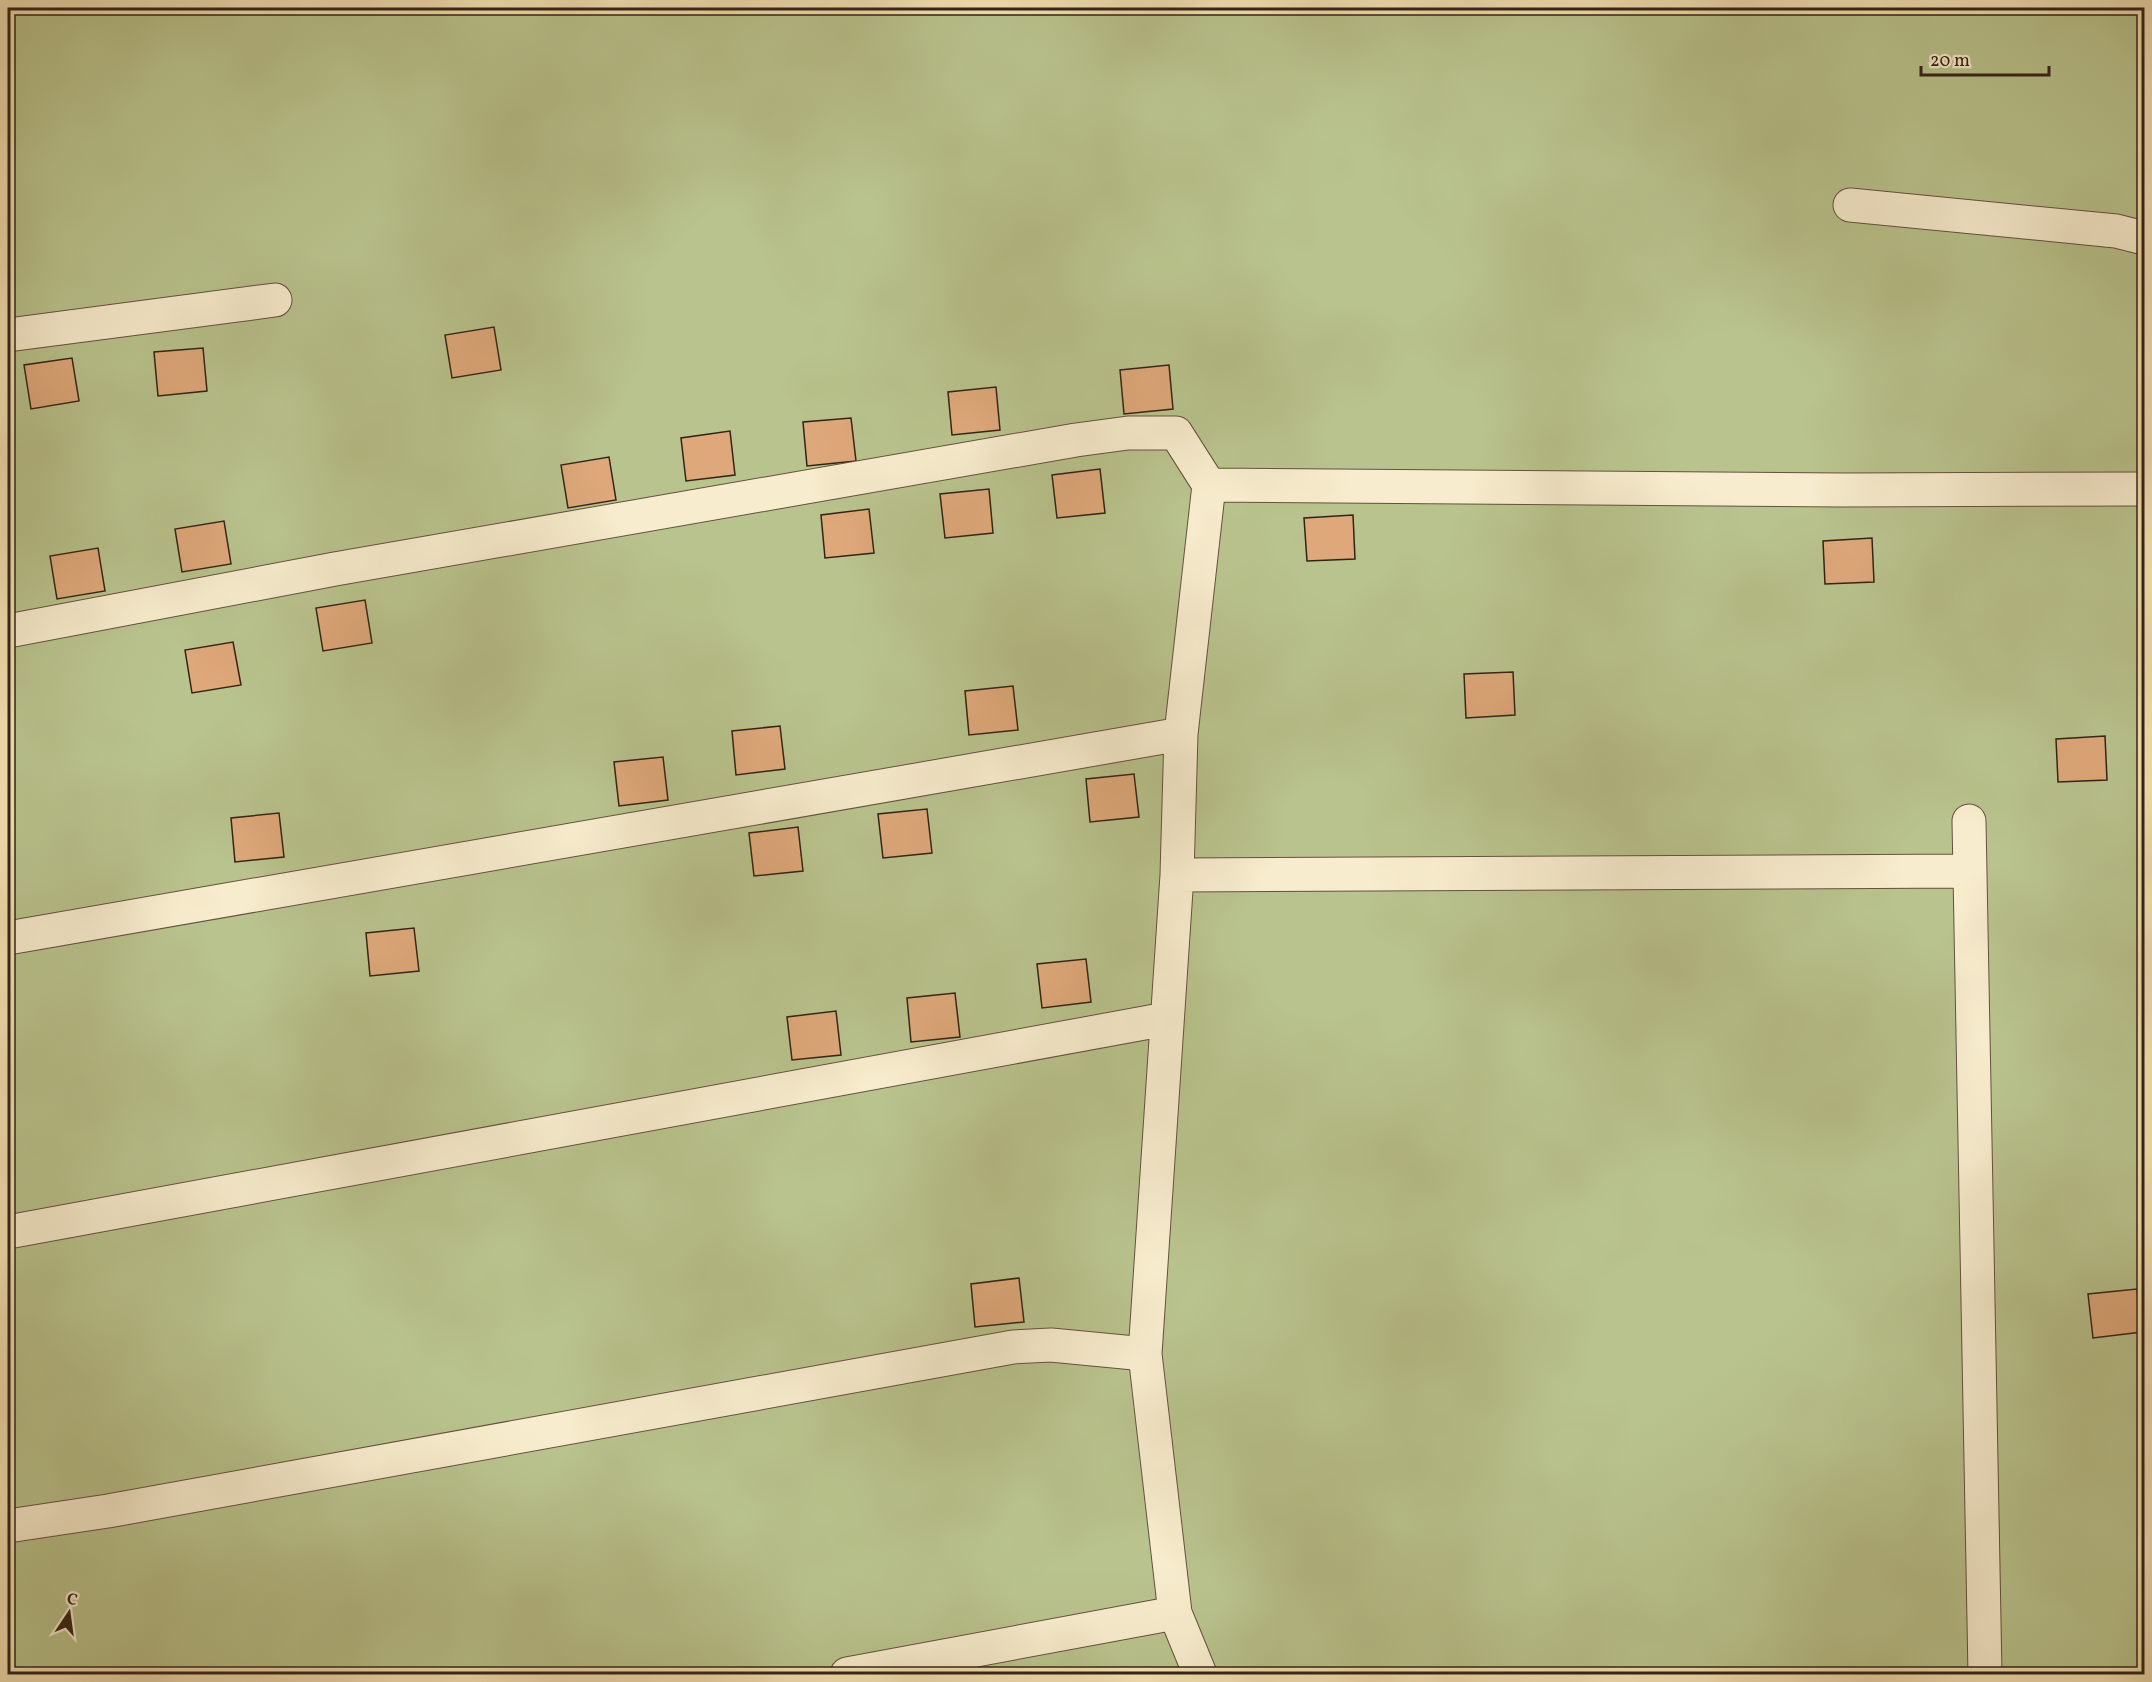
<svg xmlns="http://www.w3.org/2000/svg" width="2152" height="1682" viewBox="0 0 2152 1682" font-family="Vollkorn,serif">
<rect width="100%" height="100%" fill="#f3e1b2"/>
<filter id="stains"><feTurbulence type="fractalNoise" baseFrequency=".00333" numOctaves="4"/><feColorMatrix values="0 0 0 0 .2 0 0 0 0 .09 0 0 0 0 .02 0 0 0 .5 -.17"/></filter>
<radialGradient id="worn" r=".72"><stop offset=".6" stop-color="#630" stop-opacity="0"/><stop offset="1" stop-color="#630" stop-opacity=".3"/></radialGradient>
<!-- green -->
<path fill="#b9c38d" stroke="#767352" stroke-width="1.5" d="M8,8H2144V1674H8Z"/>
<!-- building -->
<path fill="#dea87a" stroke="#332316" stroke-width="1.5" d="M494,327L501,370L452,378L445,335Z
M203,348L207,391L158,396L154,352Z
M72,358L79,401L31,409L24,365Z
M1169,365L1173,409L1124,414L1120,370Z
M996,387L1000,430L952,435L948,392Z
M851,418L856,461L807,466L803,422Z
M730,431L735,475L686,481L681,438Z
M609,457L616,500L568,508L561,465Z
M1100,469L1105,513L1057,518L1052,475Z
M989,489L993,533L945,538L940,494Z
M869,509L874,553L825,558L821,515Z
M1353,515L1355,559L1307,561L1304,518Z
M224,521L231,564L182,572L175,529Z
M1872,538L1874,582L1825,584L1823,541Z
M98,548L105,591L57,599L50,556Z
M365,600L372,643L323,651L316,608Z
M233,642L241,685L192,693L185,650Z
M1513,672L1515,715L1466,718L1464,674Z
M1013,686L1018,730L969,735L965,691Z
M780,726L785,769L736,775L732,731Z
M2105,736L2107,780L2058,782L2056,739Z
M663,757L668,800L619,806L614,762Z
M1134,774L1139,817L1090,822L1086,779Z
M927,809L932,853L883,858L878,814Z
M279,813L284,857L235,862L231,818Z
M798,827L803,871L754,876L749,833Z
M414,928L419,971L370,976L366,933Z
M1086,959L1091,1002L1042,1008L1037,964Z
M955,993L960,1037L911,1042L907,998Z
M836,1011L841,1055L792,1060L787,1017Z
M1019,1278L1024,1322L975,1327L971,1284Z
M2137,1289L2142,1332L2093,1338L2088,1294Z"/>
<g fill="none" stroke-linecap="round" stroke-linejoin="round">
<!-- minor casing -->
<g stroke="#63523d" stroke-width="35">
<path id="minor" d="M1850,205L2116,231L2144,238
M8,335L275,300
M1209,485L1843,490L2144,489
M8,631L335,569L1076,440L1128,433H1176L1209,485L1181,734L1177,875L1145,1354L1175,1613L1200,1674
M1969,821L1985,1674
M1177,875L1969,871
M8,938L1181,734
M8,1232L1166,1019
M8,1526L108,1511L1013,1347L1051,1345L1145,1354
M847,1674L1175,1613"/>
</g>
<!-- minor -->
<use href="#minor" stroke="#f7eccd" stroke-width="33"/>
</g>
<!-- margin -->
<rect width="2152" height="1682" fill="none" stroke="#f3e1b2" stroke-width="30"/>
<rect x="9" y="9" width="2134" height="1664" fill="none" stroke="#332316" stroke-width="3"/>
<rect x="15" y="15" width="2122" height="1652" fill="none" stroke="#332316" stroke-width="1.5"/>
<!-- north arrow -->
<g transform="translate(69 1613) rotate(13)" stroke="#f7eccd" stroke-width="4.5" paint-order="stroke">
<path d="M0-4.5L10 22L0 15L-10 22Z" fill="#332316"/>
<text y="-9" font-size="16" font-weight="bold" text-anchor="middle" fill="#332316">С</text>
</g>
<!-- scale -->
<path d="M1921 66v9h128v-9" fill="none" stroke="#332316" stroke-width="3"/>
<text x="1930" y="66" font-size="18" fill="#332316" stroke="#f7eccd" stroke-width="4.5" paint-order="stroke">20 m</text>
<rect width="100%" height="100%" filter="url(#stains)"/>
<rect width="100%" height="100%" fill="url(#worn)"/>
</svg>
